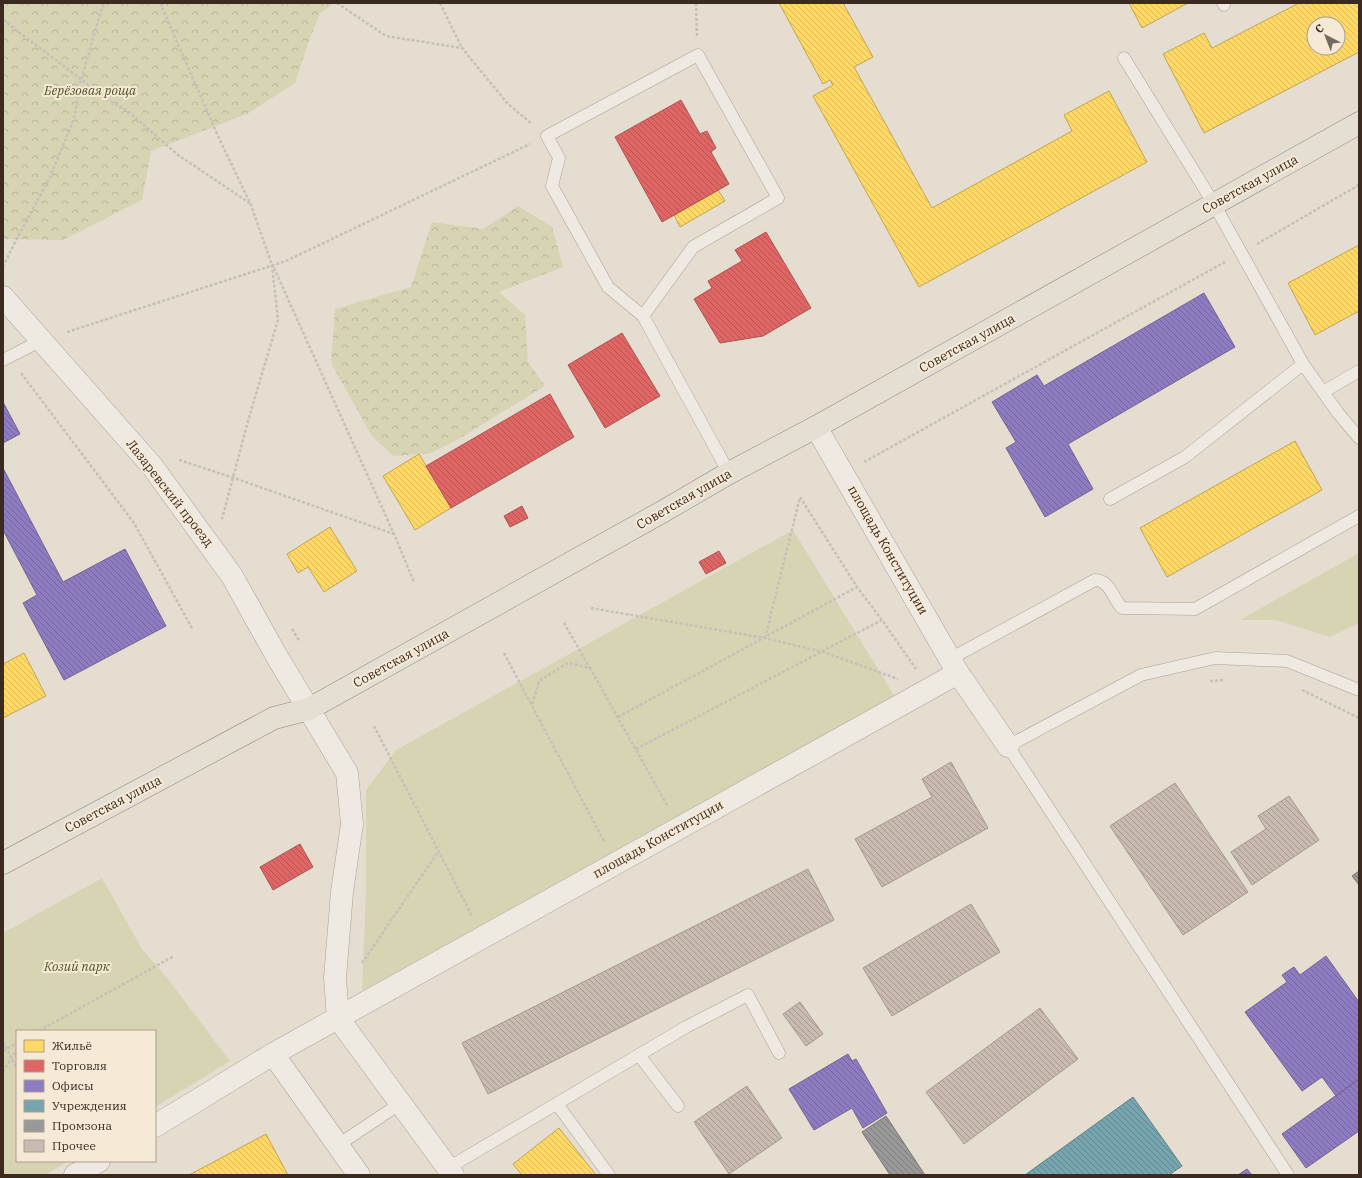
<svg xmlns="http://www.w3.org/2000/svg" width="1362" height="1178" viewBox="0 0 1362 1178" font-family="'IBM Plex Serif',serif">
<defs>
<pattern id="forest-crowns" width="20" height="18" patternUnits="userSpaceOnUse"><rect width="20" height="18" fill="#d7d4b3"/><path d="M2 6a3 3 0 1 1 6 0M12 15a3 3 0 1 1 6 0" fill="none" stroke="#b9b69a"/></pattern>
<pattern id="homes-back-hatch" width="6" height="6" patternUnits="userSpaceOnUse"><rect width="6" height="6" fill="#ffd966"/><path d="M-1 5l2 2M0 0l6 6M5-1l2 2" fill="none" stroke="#dbba58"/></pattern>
<pattern id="shops-back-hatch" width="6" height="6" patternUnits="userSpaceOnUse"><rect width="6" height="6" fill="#e06666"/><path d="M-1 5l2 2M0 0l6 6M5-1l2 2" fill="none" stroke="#b75454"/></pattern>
<pattern id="offices-back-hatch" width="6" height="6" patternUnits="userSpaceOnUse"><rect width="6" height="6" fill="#8e7cc3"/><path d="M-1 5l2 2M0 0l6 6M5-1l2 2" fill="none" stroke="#75669e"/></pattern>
<pattern id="public-back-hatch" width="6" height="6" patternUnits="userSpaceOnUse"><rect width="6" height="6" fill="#76a5af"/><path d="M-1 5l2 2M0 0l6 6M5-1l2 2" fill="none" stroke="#62878e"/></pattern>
<pattern id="industry-back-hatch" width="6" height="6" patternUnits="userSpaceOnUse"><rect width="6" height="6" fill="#999"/><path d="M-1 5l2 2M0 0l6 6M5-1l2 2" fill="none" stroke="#7e7d7c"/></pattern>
<pattern id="building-back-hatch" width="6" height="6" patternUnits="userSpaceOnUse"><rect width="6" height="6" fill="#c9bbb1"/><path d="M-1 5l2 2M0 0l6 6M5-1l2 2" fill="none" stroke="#a49890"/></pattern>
</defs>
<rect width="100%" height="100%" fill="#e5ddd0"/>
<!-- green -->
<path fill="#d7d4b3" d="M793,530L895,697L362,991L366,890V790L396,750Z
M1359,553V623L1330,637L1276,620H1240Z
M102,878L142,949L168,979L230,1061L155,1107V1031H17V1161H68L46,1175H3V933Z"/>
<!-- forest -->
<path fill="url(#forest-crowns)" d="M3,3H334L320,14L309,41L295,83L247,114L151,151L142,200L63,240L3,239Z
M518,206L552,227L563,267L499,292L525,315L528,362L545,386L457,440L431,453L393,456L372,436L331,363L335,309L411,287L432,222L483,229Z"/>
<!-- homes -->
<path fill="url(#homes-back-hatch)" stroke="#c4a451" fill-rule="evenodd" d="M779,3H843L873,57L854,67L932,208L1072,131L1064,115L1109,91L1147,162L919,287L813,96L833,85L830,80L823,84Z
M1129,3H1188L1142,28Z
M1299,3H1359V52L1204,133L1163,54L1204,33L1212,48ZM1314,24H1338V48H1314Z
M718,190L725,201L680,227L674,215Z
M1359,245V311L1315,335L1288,283Z
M1295,441L1322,490L1167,577L1140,528Z
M419,454L451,508L415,530L383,476Z
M330,527L357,571L324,592L308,567L298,573L287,554Z
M24,653L46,696L3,718V664Z
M559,1128L596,1175H522L513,1164Z
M266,1134L288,1175H189Z"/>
<!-- shops -->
<path fill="url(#shops-back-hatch)" stroke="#ae5451" d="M681,100L700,134L707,131L716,148L711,152L729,184L662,222L615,137Z
M766,232L811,308L763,336L720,343L694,299L712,288L708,281L742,261L735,250Z
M622,333L660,396L605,428L568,365Z
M550,394L574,437L451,508L426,466Z
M522,506L528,518L510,527L504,516Z
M719,551L726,563L706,574L699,562Z
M300,844L313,867L273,890L260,867Z"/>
<!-- offices -->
<path fill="url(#offices-back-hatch)" stroke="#756392" d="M1204,293L1235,347L1068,444L1093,489L1045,517L1006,448L1016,442L992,402L1037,375L1044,386Z
M3,402L20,434L3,443Z
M3,468L63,582L125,549L166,626L64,680L23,603L37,595L3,530Z
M1326,956L1359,1002V1079L1336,1096L1322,1077L1302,1091L1245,1012L1287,982L1282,975L1294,967L1300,975Z
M848,1054L852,1061L856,1059L887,1113L863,1128L852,1108L814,1130L789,1089Z
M1359,1079V1131L1306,1168L1282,1134Z
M1247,1169L1252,1175H1238Z"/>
<!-- public -->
<path fill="url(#public-back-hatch)" stroke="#648084" d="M1133,1097L1182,1166L1169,1175H1025Z"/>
<!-- industry -->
<path fill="url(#industry-back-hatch)" stroke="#7c7875" d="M1359,871V885L1352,876Z
M886,1116L925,1175H890L862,1132Z"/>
<!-- building -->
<path fill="url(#building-back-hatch)" stroke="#a6998f" d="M951,762L988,828L882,887L855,839L932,797L922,779Z
M1175,783L1248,892L1183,935L1110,826Z
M1289,796L1319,840L1252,885L1231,852L1266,829L1258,816Z
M808,869L834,920L488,1094L462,1043Z
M971,904L1000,952L892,1016L863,968Z
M800,1002L823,1034L806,1046L783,1014Z
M1040,1008L1078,1059L964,1144L926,1092Z
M747,1086L782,1138L729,1174L694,1122Z"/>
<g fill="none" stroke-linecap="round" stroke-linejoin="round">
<!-- lane casing -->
<g stroke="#aba298" stroke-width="13">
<path id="lane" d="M1223,3L1224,5
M643,316L693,247L778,198L698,55L547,136L559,158L552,186L608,287L643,316L729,473
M3,360L42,340
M1303,364L1338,413L1359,438
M1323,392L1359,371
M1110,499L1185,457L1303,364L1214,204L1124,58
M950,659L1095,580C1110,580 1113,599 1122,608L1195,609L1359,516
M639,1055L678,1106
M557,1104L609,1175
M338,1145L401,1103
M448,1168L686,1027L748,995L779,1053
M1288,1175L1008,746L1141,675L1215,658L1287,661L1359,690"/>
</g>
<!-- street casing -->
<g stroke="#aba298" stroke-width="23">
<path id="street" d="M3,297L152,466L232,576L276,655L347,773L352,824L342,892L335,978L338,1018L453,1175
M958,673L1008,746
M273,1054L359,1175
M155,1126L273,1054L958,673L816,427
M75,1175L99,1161"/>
</g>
<!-- primary casing -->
<g stroke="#90887f" stroke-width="23">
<path id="primary" d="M3,863L274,718L309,709L662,512L729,473L816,427L1359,123"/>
</g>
<!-- path -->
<path stroke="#c6c0b8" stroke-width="2.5" stroke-dasharray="3 2" stroke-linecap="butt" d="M160,3L218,136L251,205L272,265L278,320L248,421L222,519
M337,3L386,36L462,48L507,103L532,124
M440,3L462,48
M696,3L697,36
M3,20L108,100L129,112L178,155L251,204
M1257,244L1359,185
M3,267L13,246L50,177L74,119L81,80L102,8L105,3
M274,268L394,534L414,582
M67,332L286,261L530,144
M21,373L134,523L193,630
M179,460L234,478L394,534
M864,462L1225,262
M800,497L857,587L882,620L916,669
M591,608L765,638L823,652L898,679
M564,623L590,668
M292,629L300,642
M765,638L800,497
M504,653L532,706
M1210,681L1224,680
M1302,690L1359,718
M618,717L857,587
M374,726L472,916
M636,749L882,620
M604,841L532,706L539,681L568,663L590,668L668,807
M362,963L438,852
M39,1031L174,956
M3,1042L17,1069
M3,1051L17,1043
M3,1072L17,1049"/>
<!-- lane -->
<use href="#lane" stroke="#eee9e1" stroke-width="12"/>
<!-- street -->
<use href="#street" stroke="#eee9e1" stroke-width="22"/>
<!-- primary -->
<use href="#primary" stroke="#e5ded3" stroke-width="22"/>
</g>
<g text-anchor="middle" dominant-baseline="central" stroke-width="4" stroke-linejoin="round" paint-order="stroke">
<!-- park labels -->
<g font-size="13" font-style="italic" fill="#4f5727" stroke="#f6ead7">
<text x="90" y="90">Берёзовая роща</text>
<text x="77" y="966">Козий парк</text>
</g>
<!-- street labels -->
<g font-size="13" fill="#3a2a20" stroke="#f6ead7">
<text transform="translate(1250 184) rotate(-29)">Советская улица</text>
<text transform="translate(967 343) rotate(-29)">Советская улица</text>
<text transform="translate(170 493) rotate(52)">Лазаревский проезд</text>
<text transform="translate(684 499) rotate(-30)">Советская улица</text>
<text transform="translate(888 550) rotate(60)">площадь Конституции</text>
<text transform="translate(401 658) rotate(-29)">Советская улица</text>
<text transform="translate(113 804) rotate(-28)">Советская улица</text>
<text transform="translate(658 839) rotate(-29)">площадь Конституции</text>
</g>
</g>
<!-- border -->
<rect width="1362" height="1178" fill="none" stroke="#3a2a20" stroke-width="8"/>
<!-- legend -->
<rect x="16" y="1030" width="140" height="132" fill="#f6ead7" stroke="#ab9d8e"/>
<rect x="24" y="1040" width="20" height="12" fill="#ffd966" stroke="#ab9d8e"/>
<text x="52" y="1050" font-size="12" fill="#3a2a20">Жильё</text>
<rect x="24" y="1060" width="20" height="12" fill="#e06666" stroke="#ab9d8e"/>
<text x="52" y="1070" font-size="12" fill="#3a2a20">Торговля</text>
<rect x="24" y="1080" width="20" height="12" fill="#8e7cc3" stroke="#ab9d8e"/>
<text x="52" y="1090" font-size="12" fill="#3a2a20">Офисы</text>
<rect x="24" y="1100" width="20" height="12" fill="#76a5af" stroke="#ab9d8e"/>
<text x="52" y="1110" font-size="12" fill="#3a2a20">Учреждения</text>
<rect x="24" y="1120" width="20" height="12" fill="#999999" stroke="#ab9d8e"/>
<text x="52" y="1130" font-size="12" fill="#3a2a20">Промзона</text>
<rect x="24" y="1140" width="20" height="12" fill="#c9bbb1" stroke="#ab9d8e"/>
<text x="52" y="1150" font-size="12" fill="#3a2a20">Прочее</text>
<!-- north arrow -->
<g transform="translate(1326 36) rotate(318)"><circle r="19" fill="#f6ead7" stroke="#ab9d8e"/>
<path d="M0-3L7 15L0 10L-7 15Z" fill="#76695e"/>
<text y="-6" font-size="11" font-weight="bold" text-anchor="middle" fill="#3a2a20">С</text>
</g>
</svg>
